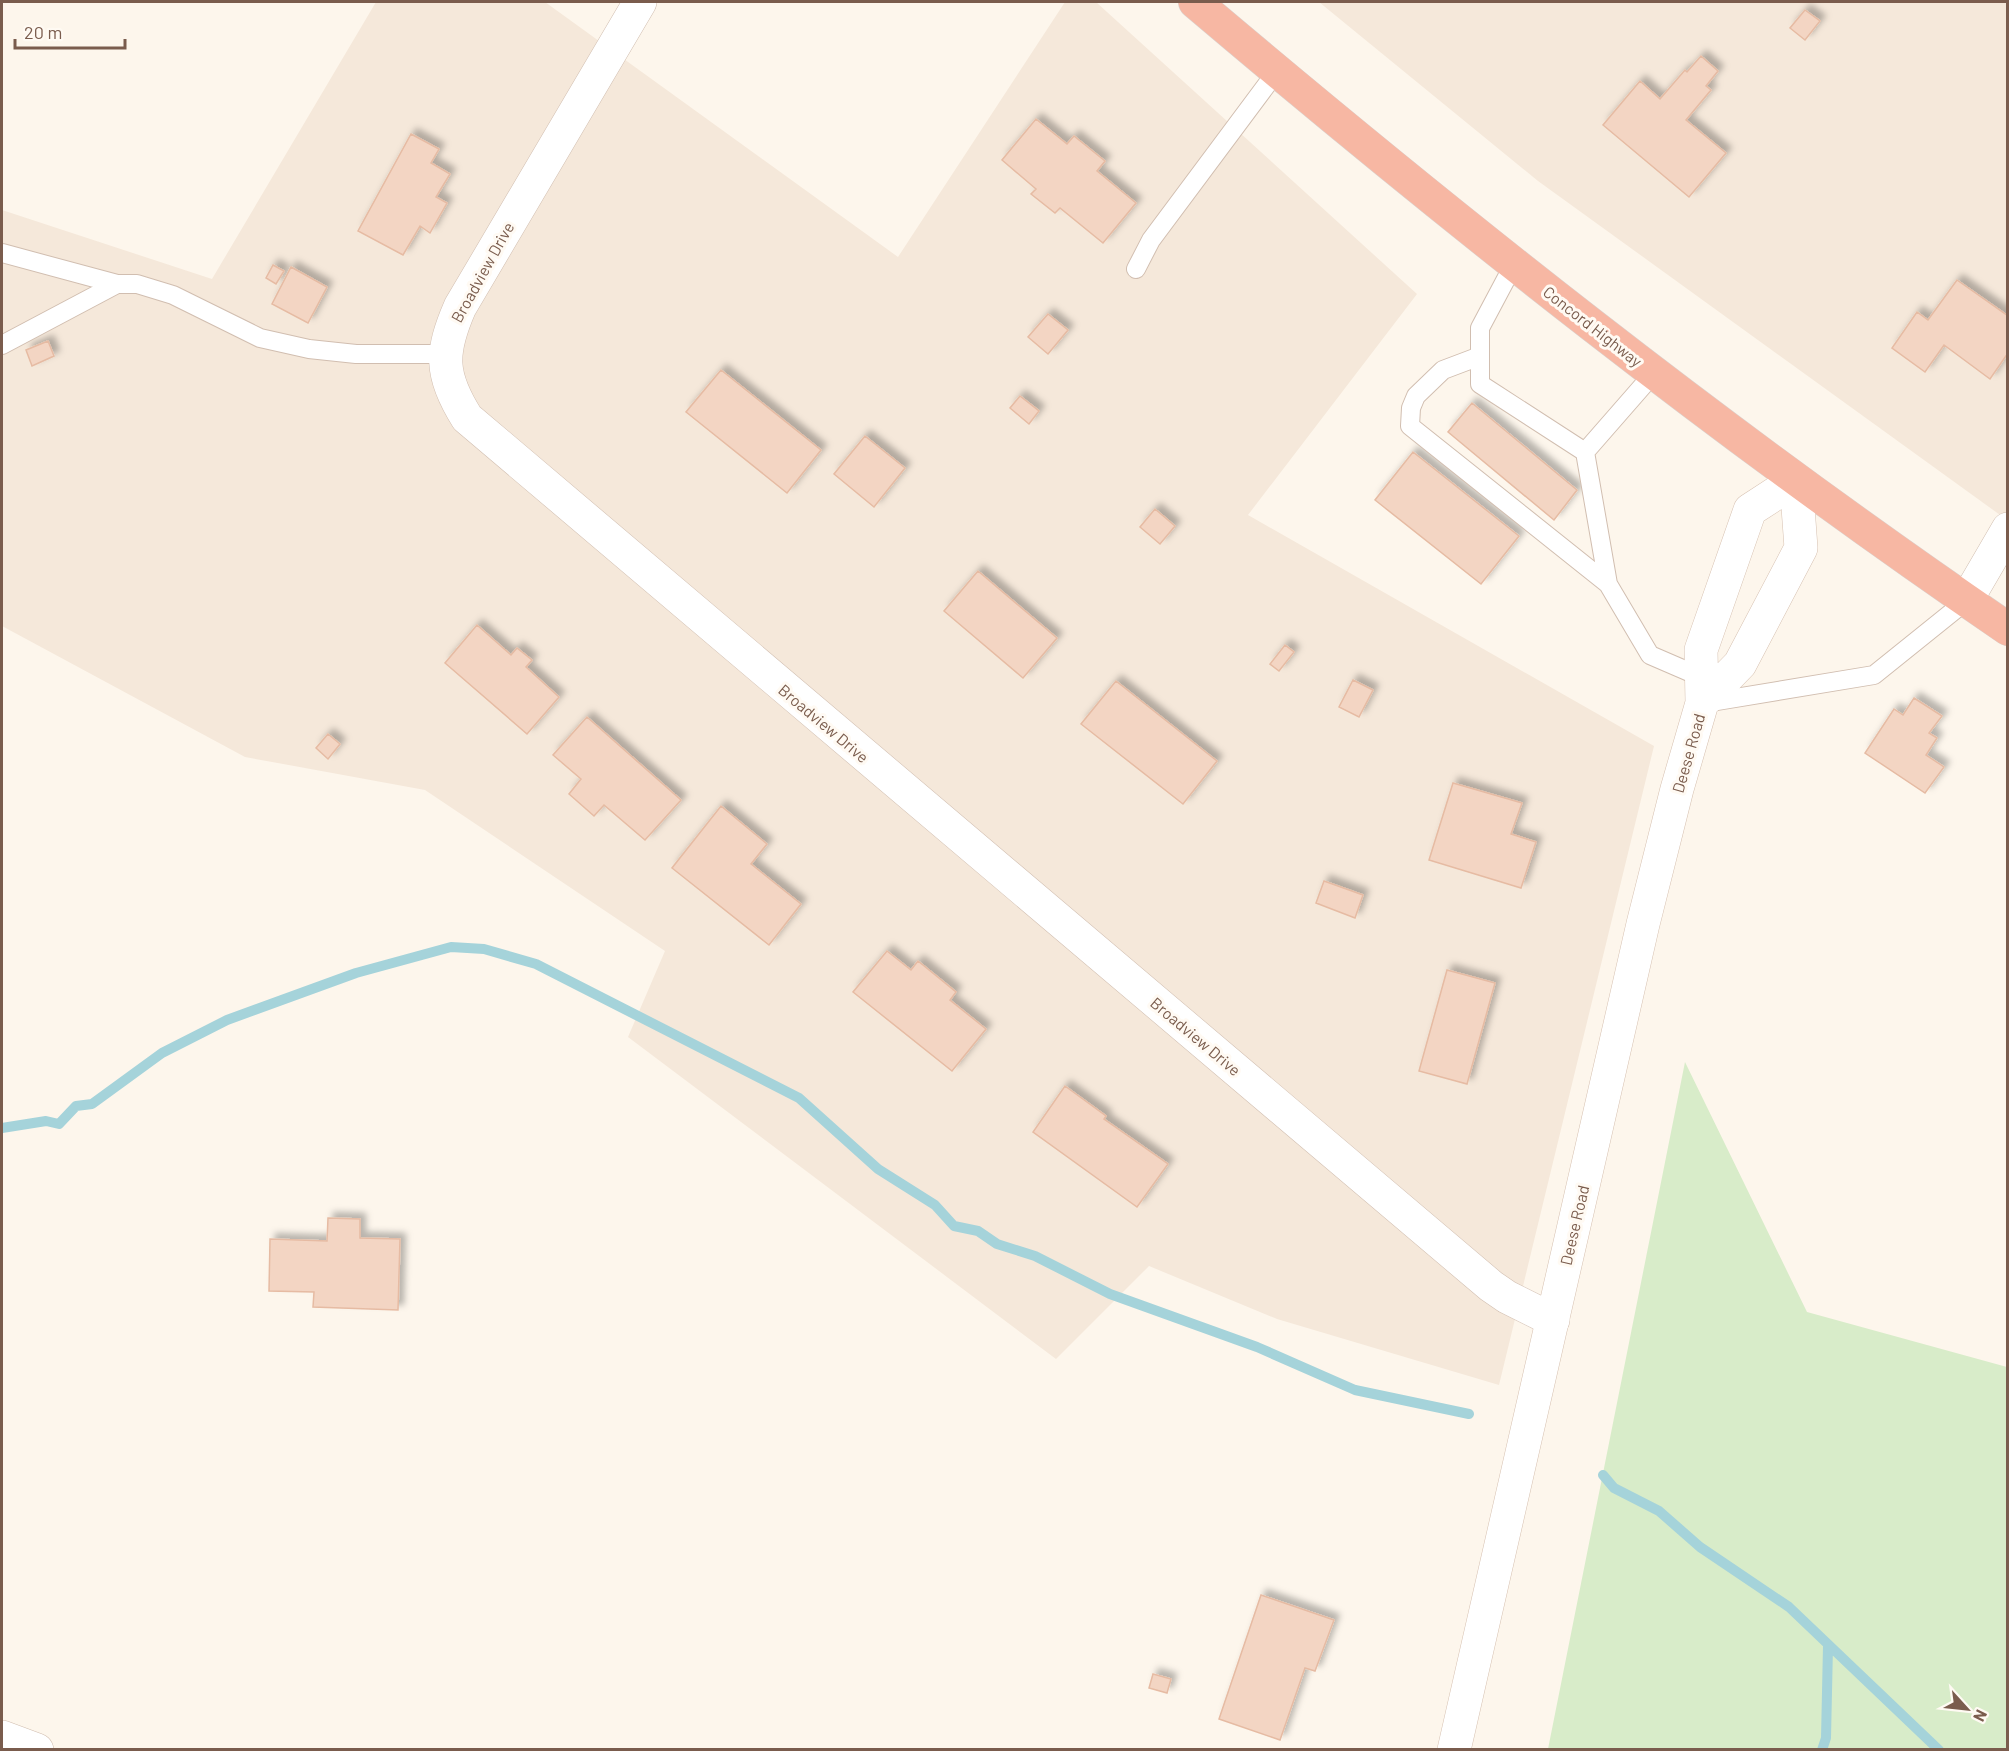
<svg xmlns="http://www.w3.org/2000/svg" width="2009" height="1751" viewBox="0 0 2009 1751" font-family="Barlow,sans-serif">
<defs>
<filter id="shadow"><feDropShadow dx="5.5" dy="-5.5" stdDeviation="3" flood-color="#0004"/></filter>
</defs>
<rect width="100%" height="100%" fill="#fdf6ec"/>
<!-- residential -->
<path fill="#f5e8da" d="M376,2H545L898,257L1065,2H1096L1417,294L1248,515L1654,746L1499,1385L1277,1319L1149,1266L1056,1359L628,1037L665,951L425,790L245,757L2,626V210L212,279Z
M1319,2H2007V520L1538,181Z"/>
<!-- green -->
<path fill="#d8ecc9" d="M1685,1062L1807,1312L2007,1367V1749H1548Z"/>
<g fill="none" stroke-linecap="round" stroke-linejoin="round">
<!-- stream -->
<path stroke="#a5d3da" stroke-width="10" d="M2,1128L46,1121L59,1124L76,1106L92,1104L162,1053L227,1020L356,973L451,947L484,949L536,964L799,1098L878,1169L935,1205L954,1226L978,1231L997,1244L1035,1256L1110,1294L1257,1347L1355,1390L1469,1414
M1603,1475L1614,1488L1659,1511L1700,1547L1789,1607L1939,1750
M1822,1750L1826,1738L1828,1646"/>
</g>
<!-- building -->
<path fill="#f3d5c3" stroke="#e6bba3" stroke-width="1.5" filter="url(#shadow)" d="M1805,10L1820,21L1805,40L1790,28Z
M1701,56L1718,71L1706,86L1711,90L1686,120L1726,153L1689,197L1603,125L1640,81L1660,99L1685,70L1687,72Z
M1036,119L1067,144L1074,136L1105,161L1097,171L1136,203L1103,243L1060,208L1055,213L1031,194L1036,189L1002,160Z
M411,134L439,149L431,163L450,174L436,197L447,203L430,233L420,226L403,255L358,231Z
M273,265L284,271L276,284L266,278Z
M291,267L327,287L308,323L272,304Z
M1957,280L2008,316V353L1990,379L1944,345L1925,372L1892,348L1917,312L1928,320Z
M1048,314L1068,330L1048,354L1028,337Z
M48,341L54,356L32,366L26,350Z
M721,370L821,450L787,493L686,412Z
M1020,396L1039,411L1029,424L1010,408Z
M1472,403L1577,490L1554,520L1448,432Z
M865,436L905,468L874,507L834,474Z
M1413,452L1519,536L1481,584L1375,500Z
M1155,509L1175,526L1160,544L1140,527Z
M978,571L1057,638L1023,678L944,611Z
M477,625L511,655L517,648L532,660L526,667L559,697L527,734L445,663Z
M1285,645L1294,652L1279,671L1270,664Z
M1353,680L1373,690L1359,717L1339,707Z
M1116,681L1217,761L1183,804L1081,724Z
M1914,698L1942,716L1929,733L1937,738L1926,755L1944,767L1925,793L1865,753L1894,709L1903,715Z
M587,717L681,800L645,840L604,805L594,816L569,794L581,779L553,755Z
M328,734L340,744L328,759L316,748Z
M1453,783L1522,803L1511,834L1536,842L1521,888L1429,860Z
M721,806L767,844L751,864L801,904L769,945L672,868Z
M1324,881L1363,895L1355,918L1316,903Z
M887,951L911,970L918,961L956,992L950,1000L986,1029L952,1071L853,992Z
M1447,970L1495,983L1467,1084L1419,1071Z
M1065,1086L1106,1116L1104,1119L1168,1164L1137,1207L1033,1132Z
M328,1218L360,1219V1238L400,1239L398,1310L313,1307L314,1292L269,1291L270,1239L327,1241Z
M1261,1595L1334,1620L1315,1671L1305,1668L1280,1740L1219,1719Z
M1153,1674L1171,1679L1167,1693L1149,1688Z"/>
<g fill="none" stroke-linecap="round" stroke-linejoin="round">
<!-- lane casing -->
<g stroke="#d1beb0" stroke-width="20">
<path id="lane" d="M2,253L117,284H137L173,295L260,338L309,349L356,354H445
M1514,264L1480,328V384L1585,452L1654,373
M1136,269L1151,240L1277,71
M2,345L117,284
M1480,356L1443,370L1416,396L1411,408L1410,426L1608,584
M1585,452L1608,584L1650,655L1701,677
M1705,703L1874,675L1966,601"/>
</g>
<!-- street casing -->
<g stroke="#d1beb0" stroke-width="34">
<path id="street" d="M640,2L460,307C440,353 440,375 467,418L1491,1286L1507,1297L1553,1320
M1966,601L2008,529
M2,1737L37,1750"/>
</g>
<!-- secondary casing -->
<g stroke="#d6c0b0" stroke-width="34">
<path id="secondary" d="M1454,1750L1643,924L1677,789L1702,703L1701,650L1750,510L1796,480L1801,548L1740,664L1702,703"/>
</g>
<!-- highway casing -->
<g stroke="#dad1cd" stroke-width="34">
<path id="highway" d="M1195,2C1456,223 1725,436 2008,629"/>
</g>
<!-- lane -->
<use href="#lane" stroke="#fff" stroke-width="18"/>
<!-- street -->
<use href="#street" stroke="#fff" stroke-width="33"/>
<!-- secondary -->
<use href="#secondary" stroke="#fff" stroke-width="33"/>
<!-- highway -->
<use href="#highway" stroke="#f7b7a3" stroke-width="33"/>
</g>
<g text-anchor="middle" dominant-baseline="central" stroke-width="6" stroke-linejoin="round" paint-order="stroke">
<!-- street labels -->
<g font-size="16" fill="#7a5c4d" stroke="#fffaf3">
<text transform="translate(482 272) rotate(-61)">Broadview Drive</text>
<text transform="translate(1593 326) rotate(38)">Concord Highway</text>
<text transform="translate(824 723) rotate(40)">Broadview Drive</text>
<text transform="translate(1688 753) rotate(-74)">Deese Road</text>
<text transform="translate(1196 1036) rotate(40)">Broadview Drive</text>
<text transform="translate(1574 1225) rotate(-77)">Deese Road</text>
</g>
</g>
<!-- border -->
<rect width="2009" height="1751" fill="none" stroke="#7a5c4d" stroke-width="6"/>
<!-- north arrow -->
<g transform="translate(1967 1709) rotate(117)" stroke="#fffaf3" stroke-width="4.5" paint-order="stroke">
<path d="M0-4.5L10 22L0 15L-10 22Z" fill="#7a5c4d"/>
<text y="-9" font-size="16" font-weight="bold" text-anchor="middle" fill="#7a5c4d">N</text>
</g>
<!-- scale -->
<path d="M15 39v9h110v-9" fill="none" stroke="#7a5c4d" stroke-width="3"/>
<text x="24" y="39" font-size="18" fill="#7a5c4d" stroke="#fffaf3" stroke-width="4.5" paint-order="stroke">20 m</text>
</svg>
